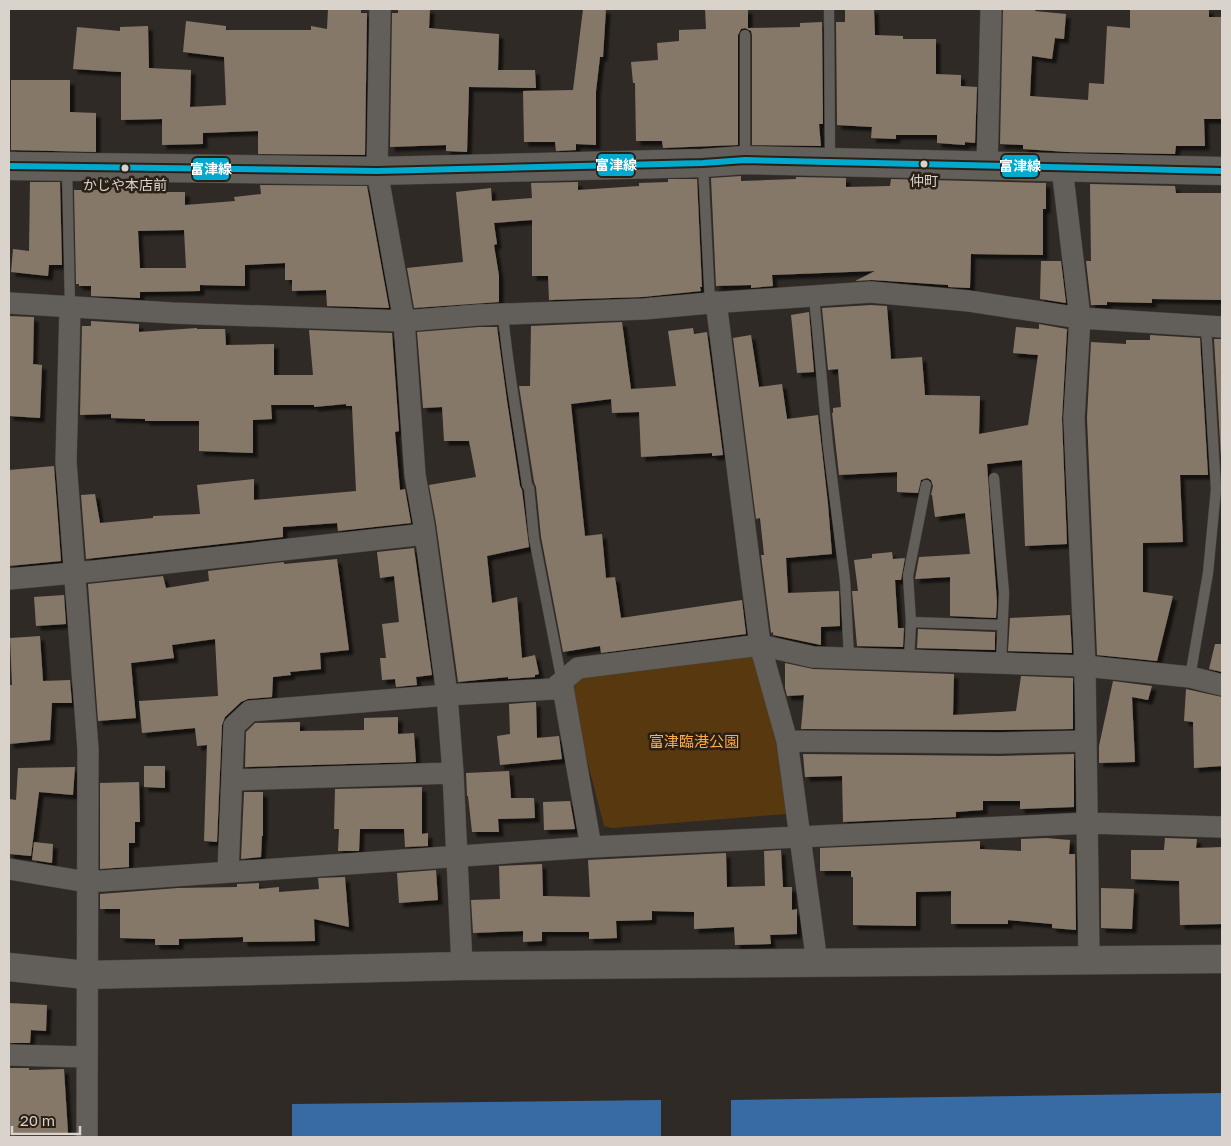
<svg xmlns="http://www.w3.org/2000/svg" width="1231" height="1146" viewBox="0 0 1231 1146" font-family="'Golos Text','Noto Sans JP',sans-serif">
<defs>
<filter id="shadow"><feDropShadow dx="4.5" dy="4.5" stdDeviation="1" flood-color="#0009"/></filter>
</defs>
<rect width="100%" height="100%" fill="#2f2a25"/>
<!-- green -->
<path fill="#58380e" d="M751,651L758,658L793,808L787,814L612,828L604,826L569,690L580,674Z"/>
<!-- water -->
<path fill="#386aa4" d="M1222,1093V1137H731V1100Z
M661,1100V1137H292V1104Z"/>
<!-- building -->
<path fill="#867867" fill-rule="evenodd" filter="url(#shadow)" d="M328,9H361V13H367L365,155L258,154V131L203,133V144L162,145V119L121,120V72L73,69L77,27L120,31V27L148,26L149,68L191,70L190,107L226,105L224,57L183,52L186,21L226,26V30H311V26L327,29Z
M398,9H430L429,28L499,34L498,70H535L536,88L469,87L467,152L446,151V145L390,147L392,13H398Z
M583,9H606L603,57H600L596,91V145L576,144V150L556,151L555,142H524L523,91L573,90Z
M705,9H748V28L800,27V23L822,22L823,124H819L821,146L752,145V35L751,31L745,28L741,29L738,35V145L663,148L662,141H636L635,83H633L631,62L658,60L657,43L679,41V30L706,29Z
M845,9H874L875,35L903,36V39H936V74L961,75V86L977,87L975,143L965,142V145L937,143V135H896V139L871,138L872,127L837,125L836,22H845Z
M1003,9H1036L1035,11L1066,14L1064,39L1055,38L1052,59L1032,56L1030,96L1088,100L1089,83L1104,84L1107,26L1130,28V9H1209V17H1222V119H1204L1205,146H1176L1175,154L1068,152L1023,149V145L1000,144Z
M11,80H70V112L96,113V152L11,150Z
M741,176V181L796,179V177L846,178V187L890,186L891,179L1046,183V209H1043V255L971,254L970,288L948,287V285L872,280L855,281L875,271L772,275L773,286L751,288V285L716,286L711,178Z
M668,179H697L702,287H700L701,291L643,297L549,300L548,276H532V220L494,223L497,244L494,245L499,276V302L414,308L407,268L463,262L456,192L491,188L492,201L532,198L531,183L578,182V190L639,186V183L668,182Z
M30,182H60L62,265H49L48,276L11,272L13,249L29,251Z
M1090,184L1175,186L1176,193H1222V300L1152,299V303L1107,302V305H1091L1086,261H1091Z
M260,185L367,186L389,308L327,306L326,290L292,291V280H285V263L245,265V286L200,285V291L140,292V298L91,296V286H79V284H76L74,190H108V186H137V188H160L161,192H185V205L235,201L234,197L261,194ZM184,230L186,268H140L138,231Z
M1041,261H1061L1066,303L1040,299Z
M871,305L887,306L891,359L922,357L925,395L980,396L979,434L1028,425L1038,355L1013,353L1016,327L1039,329V324L1067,329L1062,419L1067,544L1025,546L1022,460L987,464L997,602L996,618L950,616V577L915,579L919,557L970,554L965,513L935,517L932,495H931L933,486L931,480L927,478L921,480L918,493L897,492V472L839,475L832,413H833V408L841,407L838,369L828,370L822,308Z
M809,312L814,372L797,373L791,315Z
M9,316L34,317L33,364L42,365L40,418L9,416Z
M91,321L139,324V332L197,328V329H225L226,345L274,344V375H313L309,330L392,333L399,431L395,432L400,490L405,489L411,523L338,531L337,523L283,527V537L86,559L81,495L95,494L100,523L153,518V516L200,514L197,485L254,479V500L356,491L352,406H346V404L314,407V405H271L272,419L253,420V453L199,451V421H145V419L111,418V414L80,415L82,326H91Z
M622,322L631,389L676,386L668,331L693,328L694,334L707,332L723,455L712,456V453L641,457L639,412L612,413L611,399L571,404L585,536L602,534L606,578L615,577L621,618L742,600L746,634L601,653L600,646L563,652L541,537L536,487L534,482L519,386H530L531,326Z
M479,327H497L507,401L520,486L522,490L529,547L487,556L492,603L517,597L522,658L535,655L539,674L535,675V677L508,679V677L458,682L436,523L429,485L476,477L469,441H444L442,407L423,408L417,332Z
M751,335L759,387L782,384L787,419L818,415L828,504L832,554L786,558L788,593L839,591L840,626L821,627V645L773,635V632L771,633L761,555H764L760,518L756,519L733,338Z
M1150,335L1200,338L1208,475H1180L1183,542L1143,543V592L1173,596L1157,661L1097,655L1087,418L1091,342L1126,344V340H1150Z
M1214,339H1222V475Z
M54,466L61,561L9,566V470Z
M414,548L432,675L416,677L417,685L396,687L395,679L382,680L380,658H386L382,624L399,622L394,576L380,578L377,552Z
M892,552L893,559L905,558L901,580H895L898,628H904L903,647L857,646L852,591H858L854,560L872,558V554Z
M337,559L349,650L320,653L321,669L290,672L291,675L273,677L272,697L248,699L241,702L225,717L222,725L217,842L204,841L207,745L197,746L195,728L142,733L139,701L218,696L215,639L172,645L174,658L131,663L136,718L98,721L88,584L163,576L166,588L209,581L208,571L284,562V564Z
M64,595L66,624L36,626L34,597Z
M1070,615L1072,653L1008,651L1010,618Z
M918,629L995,632V650L917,648Z
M40,636L43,681L70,680L72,703H52L50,740L9,744V685H12L10,638Z
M1215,644H1222V672L1209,669Z
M785,663L813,669L954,674L953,715L1016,711L1021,676L1073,678V729L999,730L801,729L804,695L787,696L785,688Z
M1113,681L1152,686L1148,700L1132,697L1135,762L1099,763V746Z
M1186,689L1222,697V766L1194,768L1193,722L1184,721Z
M536,702L537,738L559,736L562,759L500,765L497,736L510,734L509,704Z
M398,717V734L414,733L416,762L245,767L246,732L255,723L300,722V731L364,730V718Z
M803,754L999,756L1074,754V807L1020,809V801H983V810L956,812V817L843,822L842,776L805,777Z
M144,766H165V788L144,787Z
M75,767L73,795L39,792L31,856L9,854V799L16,800L18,768Z
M509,771L511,798H534L535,818L498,819L499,832H472L468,796H467L466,773Z
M139,782L140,822H135V843H129V867L100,869V783Z
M422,787V834L428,833V846L405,847L404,829H360L359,851H338L339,829H334L335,789Z
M244,792H263V836H262L261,857L241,859Z
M570,801L575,829L544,830L543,802Z
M1046,838L1070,840L1069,854H1075L1076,930L1052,928V924L1008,920V924H951V891L916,892V926L853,925V877H851V871H820V848L980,841V849L1021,851V839Z
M1165,838L1197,839L1196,848L1222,847V924L1180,925L1179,881L1131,879V850H1164Z
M34,842L53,844L52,863L32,860Z
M781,850L783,887H792V910L797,909V934L770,935L771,944L735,945L734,927L694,929V912L652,911V920L616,921L617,938L589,939V932H542V941L523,942V931L473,933L471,900L500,899L499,866L542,864L543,896L590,897L588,860L726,853L727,887L765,886L764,851Z
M436,870L438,900L399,903L397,873Z
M345,877L349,927L314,919L315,941L243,942V937L179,939V945H155V939L120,938V909H100V894L178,888L237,887V884L259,883V889L279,887V892L319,889L318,878Z
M1101,888L1134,889L1132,929L1101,928Z
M9,1003L47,1005L46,1031L31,1030L30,1043H9Z
M9,1068H29V1070L64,1069L68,1133L9,1135Z"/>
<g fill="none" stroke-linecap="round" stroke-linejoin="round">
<!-- lane casing -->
<g stroke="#494540" stroke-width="11">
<path id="lane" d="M829,9L830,160
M745,35V159
M703,164L710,303
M67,168L70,307
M814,296L828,446L845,580L849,658
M503,314C508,371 519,428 527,485L529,488L534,538L562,682
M994,478L1004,593L1001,663
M911,622L1002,625
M909,660L911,622L908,576L926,485
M1190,677L1208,573L1216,489L1206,326"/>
</g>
<!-- street casing -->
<g stroke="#494540" stroke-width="22">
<path id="street" d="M380,9L377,171L404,321L415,475L424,525L447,695L453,773L462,966
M987,166L991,9
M1062,168L1080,318L1074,418L1085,666L1089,959
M716,302L760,645L787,741L817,963
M9,303L172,313L404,321L478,315L644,309L710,303L871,292L969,301L1080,318L1222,327
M70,307L66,462L88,749L87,1137
M9,579L95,571L425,534
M562,682L591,847
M787,741L999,743L1086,741
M233,780L453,773
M9,869L87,882L591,847L1088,823L1222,827
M228,872L234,726L250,711L447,695L553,689L578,668L760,645L813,657L1085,666L1190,677L1222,685
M9,1055L87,1057"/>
</g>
<!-- secondary casing -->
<g stroke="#494540" stroke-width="29">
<path id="secondary" d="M9,166L377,171L703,163L745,160L1222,171
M9,967L86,975L462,966L1222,959"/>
</g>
<!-- lane -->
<use href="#lane" stroke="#625e59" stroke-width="10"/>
<!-- street -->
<use href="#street" stroke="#625e59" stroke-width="21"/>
<!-- secondary -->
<use href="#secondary" stroke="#625e59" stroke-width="28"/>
<!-- bus-1 casing -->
<g stroke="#2a2016" stroke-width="10">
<path id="bus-1" d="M9,166L377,171L703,163L745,160L1222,171"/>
</g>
<!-- bus-1 -->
<use href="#bus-1" stroke="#00a9ce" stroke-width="6"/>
</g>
<!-- markers -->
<g fill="#d9d3cc" stroke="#2a2016" stroke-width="2">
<circle cx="924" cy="164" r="4.5"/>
<circle cx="125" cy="168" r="4.5"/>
</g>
<g text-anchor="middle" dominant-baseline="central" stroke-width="5" stroke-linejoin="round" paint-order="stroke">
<!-- bus labels -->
<g font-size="14" fill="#d9d3cc" stroke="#2a2016">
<text x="924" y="180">仲町</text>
<text x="125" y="184">かじや本店前</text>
</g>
<!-- park labels -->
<g font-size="15" fill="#fdab47" stroke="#2a2016">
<text x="694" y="741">富津臨港公園</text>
</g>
</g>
<g stroke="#2a2016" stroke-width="2">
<rect x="597" y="153" width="38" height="24" rx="5" fill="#00a9ce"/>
<rect x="1001" y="154" width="38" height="24" rx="5" fill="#00a9ce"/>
<rect x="192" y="157" width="38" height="24" rx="5" fill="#00a9ce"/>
</g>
<g font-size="14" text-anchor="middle" font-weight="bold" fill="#fff">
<text x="616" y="170">富津線</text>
<text x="1020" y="171">富津線</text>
<text x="211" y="174">富津線</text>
</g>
<!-- border -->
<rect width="1231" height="1146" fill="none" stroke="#d9d3cc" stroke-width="20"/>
<!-- scale -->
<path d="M12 1126v8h68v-8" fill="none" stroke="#d9d3cc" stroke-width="2.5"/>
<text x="20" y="1126" font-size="15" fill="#d9d3cc" stroke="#2a2016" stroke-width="4" paint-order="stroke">20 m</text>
</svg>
